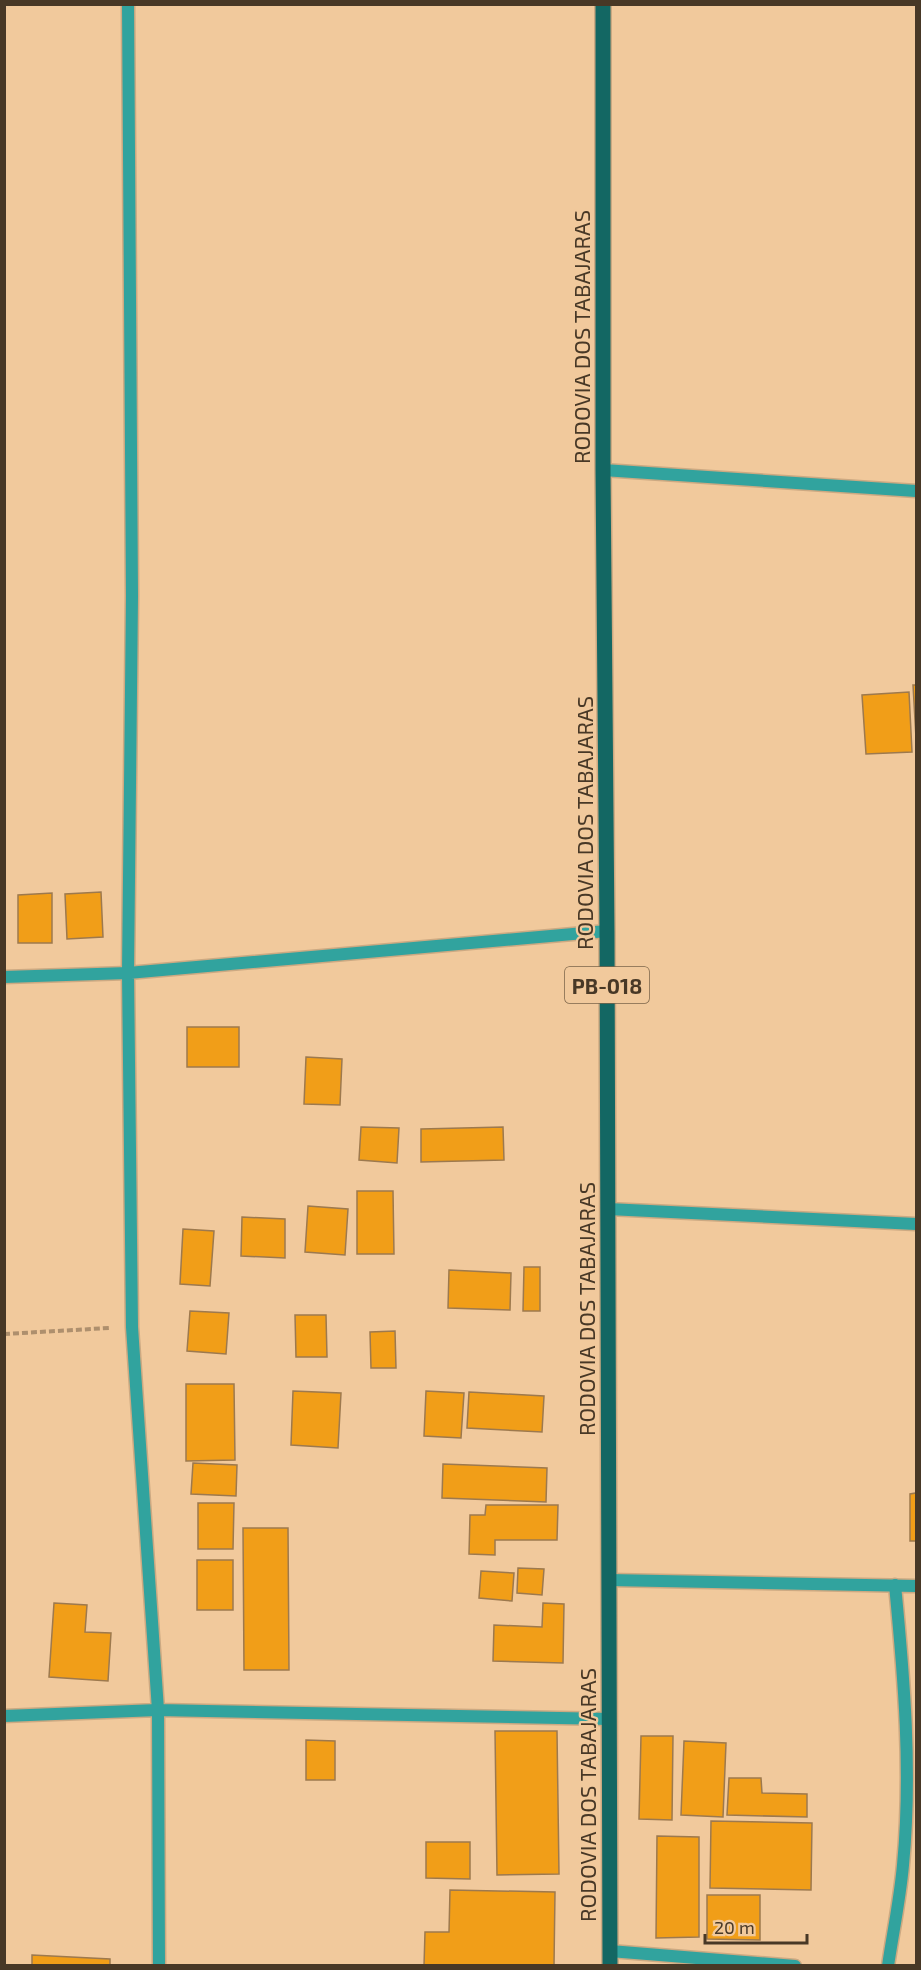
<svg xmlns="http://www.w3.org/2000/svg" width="921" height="1970" viewBox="0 0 921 1970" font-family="'Exo 2',sans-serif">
<rect width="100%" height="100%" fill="#f1c99c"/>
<!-- building -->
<path fill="#f19e18" stroke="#9d794e" stroke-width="1.5" d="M913,685H916V738Z
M909,692L912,752L866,754L862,695Z
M101,892L103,937L67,939L65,894Z
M52,893V943H18V895Z
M187,1027H239V1067H187Z
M306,1057L342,1059L340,1105L304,1104Z
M361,1127L399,1128L397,1163L359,1160Z
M503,1127L504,1160L421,1162V1129Z
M357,1191H393L394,1254H357Z
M308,1206L348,1209L345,1255L305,1252Z
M242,1217L285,1219V1258L241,1256Z
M183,1229L214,1231L210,1286L180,1284Z
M524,1267H540V1311H523Z
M449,1270L511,1273L510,1310L448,1308Z
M190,1311L229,1313L226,1354L187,1351Z
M295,1315H326L327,1357H296Z
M395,1331L396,1368H371L370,1332Z
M186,1384H234L235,1460L186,1461Z
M293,1391L341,1393L338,1448L291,1445Z
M426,1391L464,1393L461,1438L424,1436Z
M469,1392L544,1396L542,1432L467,1428Z
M193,1463L237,1465L236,1496L191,1494Z
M443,1464L547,1468L546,1502L442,1498Z
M916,1493V1541H910V1494Z
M198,1503H234L233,1549H198Z
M486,1505H558L557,1540H495V1555L469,1554L470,1515H485Z
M243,1528H288L289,1670H244Z
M197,1560H233V1610H197Z
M518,1568L544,1569L542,1595L517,1593Z
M481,1571L514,1573L512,1601L479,1598Z
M54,1603L87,1605L85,1632L111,1633L108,1681L49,1677Z
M543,1603L564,1604L563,1663L493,1661L494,1625L542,1627Z
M495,1731H557L559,1874L497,1875Z
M641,1736H673L672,1820L639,1819Z
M306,1740L335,1741V1780H306Z
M684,1741L726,1743L723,1817L681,1815Z
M729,1778H761L762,1793L807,1794V1817L727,1815Z
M711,1821L812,1823L811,1890L710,1888Z
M657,1836L699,1837V1937L656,1938Z
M426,1842H470V1879L426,1878Z
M450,1890L555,1892L554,1966H424L425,1932H449Z
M707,1895H760V1940L707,1939Z
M32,1955L110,1959V1966H32Z"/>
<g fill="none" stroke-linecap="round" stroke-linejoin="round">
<!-- minor casing -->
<g stroke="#cca982" stroke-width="15">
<path id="minor" d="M128,4L132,596L128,973L132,1327L158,1710L159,1966
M603,470L916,491
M4,977L128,973L607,931
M608,1209L916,1224
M609,1580L916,1586
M4,1716L158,1710L610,1719
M610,1951L795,1966
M888,1966C893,1932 900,1899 903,1865C912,1772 904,1678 895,1585"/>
</g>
<!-- primary casing -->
<g stroke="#cca982" stroke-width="18">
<path id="primary" d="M603,4V470L607,931L610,1966"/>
</g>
<!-- path -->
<path stroke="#ae8f6d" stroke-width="4" stroke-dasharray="6 3" stroke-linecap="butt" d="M4,1334L109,1328"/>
<!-- minor -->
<use href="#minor" stroke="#31a39e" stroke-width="12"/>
<!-- primary -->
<use href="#primary" stroke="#136763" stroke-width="15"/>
</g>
<g text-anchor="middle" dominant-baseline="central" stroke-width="4.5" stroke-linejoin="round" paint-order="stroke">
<!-- shield labels -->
<rect fill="#f1c99c" stroke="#7b6449" stroke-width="1.5" x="565" y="967" width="84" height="36" rx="4.5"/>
<g font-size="21" font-weight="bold" fill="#483826">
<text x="607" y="985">PB-018</text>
</g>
<!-- street labels -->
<g font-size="22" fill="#483826" stroke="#f1c99c">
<text transform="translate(581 337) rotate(-90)">RODOVIA DOS TABAJARAS</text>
<text transform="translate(584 823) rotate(-90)">RODOVIA DOS TABAJARAS</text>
<text transform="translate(586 1309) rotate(-90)">RODOVIA DOS TABAJARAS</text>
<text transform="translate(587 1795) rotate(-90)">RODOVIA DOS TABAJARAS</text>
</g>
</g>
<!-- border -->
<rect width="921" height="1970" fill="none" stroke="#483826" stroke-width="12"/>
<!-- scale -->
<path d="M705 1934v9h102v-9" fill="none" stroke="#483826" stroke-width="3"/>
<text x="714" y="1934" font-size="18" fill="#483826" stroke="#f1c99c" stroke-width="4.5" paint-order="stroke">20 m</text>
</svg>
